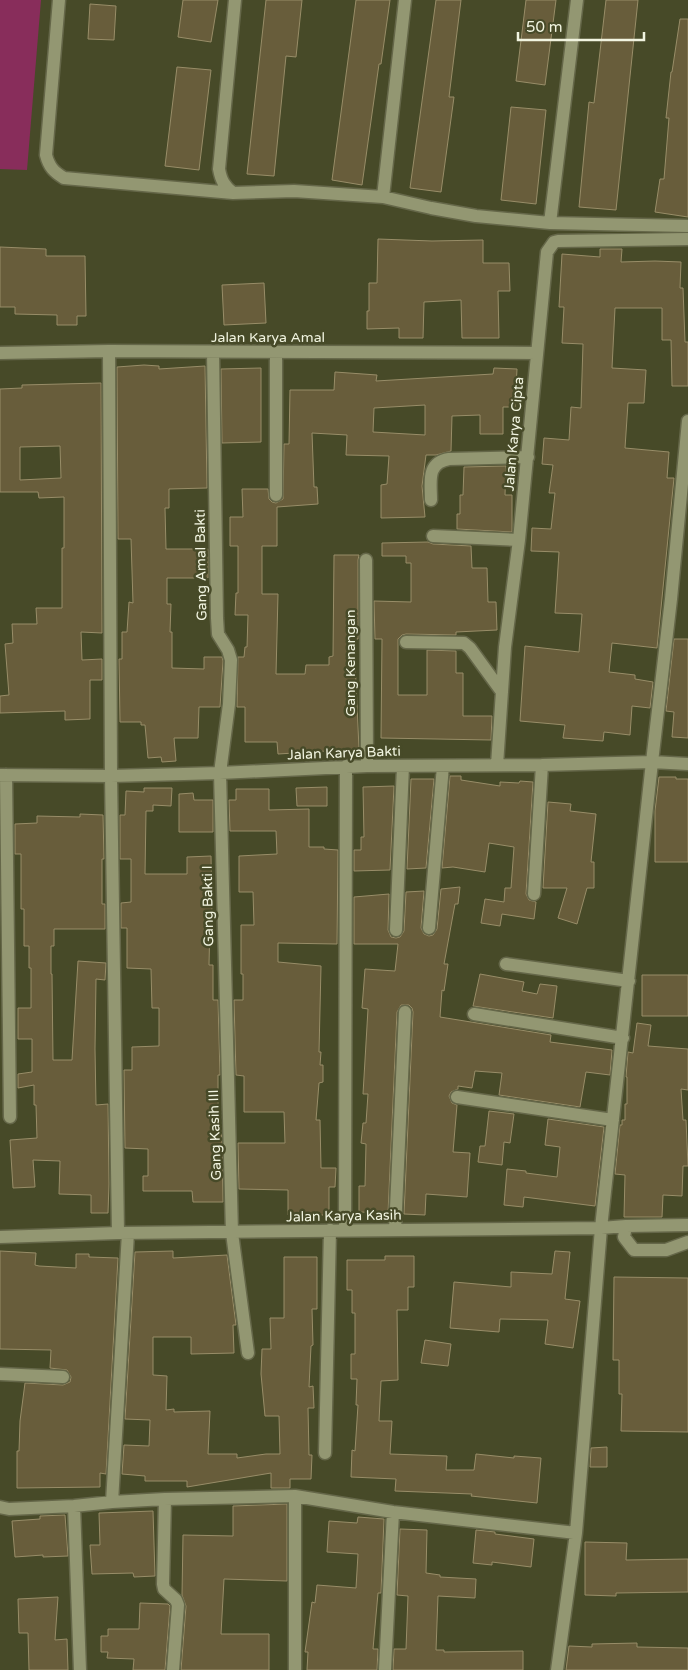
<svg xmlns="http://www.w3.org/2000/svg" width="688" height="1670" viewBox="0 0 688 1670" font-family="'Varela Round',sans-serif">
<rect width="100%" height="100%" fill="#474a28"/>
<!-- green -->
<path fill="#882d5b" d="M0,0H41L27,170L0,169Z"/>
<!-- building -->
<path fill="#685d3b" stroke="#988d68" fill-rule="evenodd" d="M183,0H218L211,42L178,37Z
M266,0H302L296,57L286,56L274,176L247,174Z
M356,0H390L381,64H379L362,185L332,180Z
M436,0H461L449,97H454L441,192L410,188Z
M526,0H556L545,85L516,81Z
M606,0H638L616,210L579,207L589,102L594,103Z
M90,4L116,6L114,40L88,39Z
M680,19H688V217L655,212L660,179H664L669,118H666L671,72H672Z
M177,67L211,70L199,170L165,166Z
M511,107L546,110L536,204L501,200Z
M378,239L432,241L483,240V263H509L510,291H498L499,338H462L461,300L424,302L423,338H399V328L367,329V311H369V283H377Z
M0,247L46,249V256H85L86,316H77V325H57V315L15,314V307H0Z
M600,249H622L621,262L655,261L681,262L680,288H683L685,342H688V386H672L671,340H662V308H615L612,368L646,370L644,403H628L625,448L669,452L667,478H674L657,648L612,643L609,672L635,675V679L653,682L650,708L632,706L630,735L604,732L603,741L563,738L565,725L520,721L525,646L579,652L582,614L555,613L559,552L531,551L532,528L551,529L555,493H549L553,465L542,464L544,438L569,440L571,407L581,408L583,344L562,343L564,307H559L562,254L600,257Z
M264,283L266,323L224,325L222,285Z
M144,365L159,366V369L205,366L207,488L169,489V508H165L166,549H208V578H167V604H171L170,632H172V668L204,669V657H222L223,661L220,707H199L198,738H174L176,761L162,762L161,757L148,758L145,725H141V722H120L119,659H122V632H127L129,602L133,603L131,539H118L117,367Z
M261,368V442L222,443L221,369Z
M494,368L517,369L515,407H503V434H480V415L452,416L451,451L436,455H426L422,486L425,517L381,518V485L387,484L389,456L346,455L347,435L312,433L314,487H317L318,504L277,507V546H262V594H278L276,674H305L306,665H329V657L333,656L334,555H359L358,560V639H354L359,749L278,754L277,742H245V707H237L238,657H244L245,647H247L248,615H235L236,593H238V546H230V517H243L242,489H268L269,499L272,502L276,503L283,499L284,444H289L290,390H334L335,372L377,375L376,381L493,374ZM425,405V435L373,432L374,408Z
M101,383L102,633L81,632L82,660L102,659V680H90V719L65,720V711L0,713V696L9,695L5,644L13,643L12,624H37L36,608H62V548H64V497L39,498L38,492H0V389L22,388V385ZM60,446L61,478L20,480V447Z
M506,466L505,495H512V532L457,529V514H460V495H463L464,467Z
M428,542L433,544L471,546L472,568H487L488,602H496L497,630L456,632V635L406,634L402,635L398,639V695H427V650L456,651V673H463V716H492L491,740L381,738L382,639H375L374,601L411,602V563H406V556H382V543Z
M674,639H688V738L672,737L674,712L666,711Z
M450,776H461V780L500,786V782L519,783L520,781L533,782L526,894L529,900L536,902L534,919L502,914L500,926L481,923L485,899L504,902L505,888H511L514,847L489,843L485,872L453,867L442,868Z
M659,777H676V779H688V862H655V811Z
M411,779H434L426,868L407,869Z
M394,786L390,870L354,871V850H361V837H364L363,787Z
M327,787V806H297L296,788Z
M144,788H172L171,806L153,805V811H146L145,874H187V857L211,856L212,920H210L209,965H213V1000H218L220,1075H218V1118H220L222,1143L223,1202H193L192,1191H143V1176H148V1149L125,1148L124,1070H132V1047L159,1046V1008H152L151,969L127,968V928H121V903L131,902V859H120V815H125L126,791L144,792Z
M236,789H269V810L309,809V847H324V849L338,850L337,944L278,943V962L321,966L319,1052H321L320,1065H323V1082L319,1083L316,1120H320L321,1168H336L335,1187H329V1215H288V1190L239,1189L238,1143H285L284,1112H244V1076L236,1075L234,1000H243V974H241V925H254L253,892H239V856L277,854L276,831H230L229,800H236Z
M193,793L194,800H213V832H179V794Z
M548,802L571,804L570,811L596,814L591,862H594V888H587L577,924L558,918L567,888H543Z
M80,814L103,815L104,859H102V904H105V929H54V946H51V974H52L53,1060H72L78,961L106,963L105,980L96,979L95,1049L96,1105L108,1104L109,1184L108,1213H91V1195L59,1194L60,1161L33,1160L35,1187L13,1188L10,1140L37,1138L36,1105H34V1085L18,1088V1074L32,1072V1039H18V1008H31V968H29V946H24V909H21V854H15V824L37,823V816L80,817Z
M460,887L458,904H455L444,964H448L444,991L442,990L440,1017L551,1035L550,1042L612,1050L610,1075L586,1072L580,1107L499,1095L502,1073L475,1071L472,1088L458,1086V1089L451,1092L449,1096L452,1103L457,1105L453,1152L470,1153L467,1197L426,1194L425,1215L404,1214L413,1012L412,1008L409,1005H401L397,1012L388,1213L359,1212V1186H365L366,1144L361,1143L363,1123H366L368,1094H363L368,1009L362,1008L365,969L395,971L398,944H354V897L389,894L388,930L391,937L396,938L400,937L404,931L406,892L424,891L421,928L424,934L429,936L433,935L437,929L441,889Z
M480,974L524,982L522,991L537,994L540,984L557,986L553,1018L473,1006Z
M642,975H688V1016H642Z
M637,1023L651,1025L648,1046L688,1049V1090L681,1089L683,1120H686L688,1166H683L682,1196L663,1195L662,1217H624L625,1175L615,1174L620,1125H622V1120H625V1104H627V1077H626L628,1052L633,1053Z
M489,1111L514,1114L510,1143L504,1142L502,1165L478,1162L480,1146H485Z
M548,1119L604,1127L595,1206L524,1197L523,1207L504,1205L507,1169L526,1171V1173L557,1177L560,1147L545,1145Z
M0,1251L36,1253L35,1265L39,1266L76,1268V1254H89V1257L118,1258L106,1474L100,1473V1487L17,1488V1451H19L20,1421L25,1383L63,1385L70,1382L71,1377L67,1370L50,1368L51,1350L0,1349Z
M173,1251V1258L227,1255L236,1325H233L234,1353L191,1354V1337H153V1375L167,1376L166,1410L174,1409V1412L210,1411L208,1454H237V1458L266,1454H280L279,1416H265L261,1374L262,1349H271L270,1318H284V1257H317V1309H312L313,1345L311,1346L309,1387L313,1386L314,1408H308L309,1455H312L311,1479H290V1488H271V1473L187,1487V1481H145V1476L122,1474L124,1445L149,1446L150,1420L125,1419L135,1252Z
M555,1251L570,1252L565,1299L580,1301L573,1348L545,1344L548,1320L500,1319L499,1332L450,1328L454,1282L511,1287V1272L552,1274Z
M385,1256H414V1287H408V1310H397L398,1380L381,1381L379,1421H392L390,1454L447,1456L446,1470H474L476,1454L514,1458V1456L541,1458L537,1503L471,1496L472,1494L395,1491L396,1479L351,1477L352,1450L355,1451L358,1405H356L357,1379H351V1354H355V1313H352V1290H347V1260H385Z
M614,1277L688,1278V1432L621,1431L622,1394H619V1360H613Z
M425,1340L451,1344L448,1366L421,1363Z
M607,1447V1467H590L591,1448Z
M287,1504V1581L224,1579L221,1634H269V1670H181L186,1606L182,1595L183,1535L233,1536V1506Z
M153,1511L155,1576L134,1577L133,1573L92,1574L90,1545H100L99,1513Z
M65,1515L68,1556L43,1557V1555L15,1557L12,1521L40,1519V1516Z
M358,1517L384,1519L381,1593H378L373,1649H378L377,1670H307L308,1652H305L312,1602L315,1603L317,1585L356,1588L358,1554L327,1552L329,1521L357,1523Z
M400,1529L427,1530L426,1573L440,1575V1577L476,1579L475,1598L438,1596L436,1650H444V1652L523,1651V1670H393L394,1649H406L408,1596L397,1595Z
M476,1530L495,1532V1534L534,1539L531,1567L492,1562V1565L473,1563Z
M585,1542L627,1543L626,1560L688,1559V1592L616,1593V1596L585,1595Z
M58,1597L55,1640L67,1639L68,1670H29L28,1633H19L18,1599Z
M140,1603L168,1604L170,1606L165,1670H133L134,1659L107,1658L108,1652H101V1636H108V1629H139Z
M637,1643V1647L688,1648V1670H566L569,1646L592,1647V1644Z"/>
<g fill="none" stroke-linecap="round" stroke-linejoin="round">
<!-- minor casing -->
<g stroke="#656749" stroke-width="15">
<path id="minor" d="M59,0L46,155C49,167 54,172 64,178L233,193
M235,0L219,169C221,180 224,186 233,193L294,191L383,197L431,208L476,216L550,223L688,226
M383,197L405,0
M550,223L577,0
M109,351L111,776L118,1233
M213,352L217,618L218,634L228,650L231,660L229,704L220,773L232,1233L248,1353
M0,353L109,351L537,353
M276,495V352
M431,500C431,482 426,463 449,459L528,457
M433,536L519,540
M366,560L367,766
M406,642L464,643L470,648L502,692
M497,765L505,647L519,540L547,252L554,242L558,241L688,239
M0,775L111,776L220,773L367,766L542,765L652,762L688,764
M6,775L10,1117
M534,894L542,765
M429,928L443,766
M396,930L403,766
M506,964L629,981
M474,1014L623,1038
M457,1097L613,1120
M626,1226L624,1237L634,1250H666L688,1242
M345,1230L346,766
M395,1230L405,1012
M0,1237L118,1233L601,1228L626,1226L688,1225
M0,1374L63,1377
M325,1453L330,1230
M165,1499L163,1584L164,1589L176,1600L178,1605L173,1670
M112,1502L128,1233
M74,1506L80,1670
M0,1507L9,1509L74,1506L112,1502L165,1499L295,1496L393,1512L576,1533
M295,1670V1496
M385,1670L393,1512
M557,1670L576,1533L601,1228L652,762L671,599L688,421"/>
</g>
<!-- minor -->
<use href="#minor" stroke="#939772" stroke-width="12"/>
</g>
<g text-anchor="middle" dominant-baseline="central" stroke-width="5" stroke-linejoin="round" paint-order="stroke">
<!-- street labels -->
<g font-size="14" fill="#f1f4e0" stroke="#474a28">
<text x="268" y="337">Jalan Karya Amal</text>
<text transform="translate(514 434) rotate(-85)">Jalan Karya Cipta</text>
<text transform="translate(201 565) rotate(-91)">Gang Amal Bakti</text>
<text transform="translate(350 663) rotate(-90)">Gang Kenangan</text>
<text transform="translate(344 753) rotate(-2)">Jalan Karya Bakti</text>
<text transform="translate(208 906) rotate(-91)">Gang Bakti I</text>
<text transform="translate(215 1135) rotate(-92)">Gang Kasih III</text>
<text transform="translate(344 1216) rotate(-1)">Jalan Karya Kasih</text>
</g>
</g>
<!-- scale -->
<path d="M518 32v8h126v-8" fill="none" stroke="#f1f4e0" stroke-width="2.5"/>
<text x="526" y="32" font-size="15" fill="#f1f4e0" stroke="#474a28" stroke-width="4" paint-order="stroke">50 m</text>
</svg>
